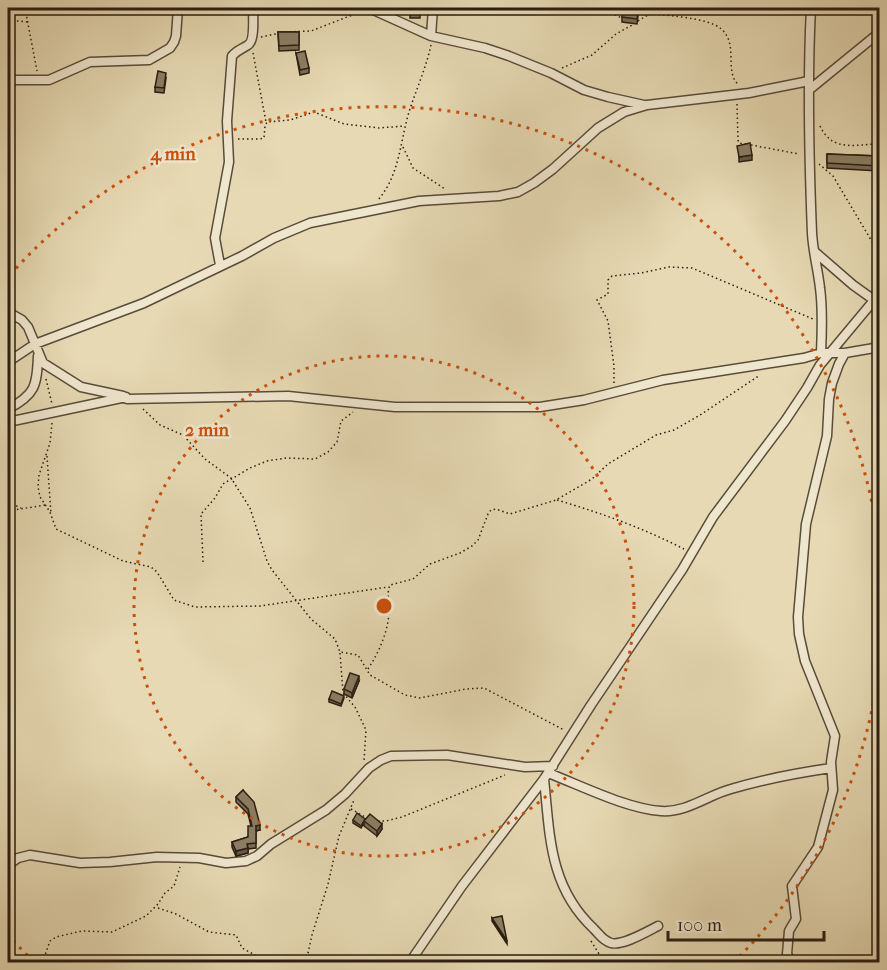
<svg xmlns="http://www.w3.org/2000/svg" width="887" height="970" viewBox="0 0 887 970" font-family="'IM FELL French Canon',serif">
<rect width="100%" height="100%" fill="#e6d9b3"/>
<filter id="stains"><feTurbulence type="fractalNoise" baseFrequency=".00333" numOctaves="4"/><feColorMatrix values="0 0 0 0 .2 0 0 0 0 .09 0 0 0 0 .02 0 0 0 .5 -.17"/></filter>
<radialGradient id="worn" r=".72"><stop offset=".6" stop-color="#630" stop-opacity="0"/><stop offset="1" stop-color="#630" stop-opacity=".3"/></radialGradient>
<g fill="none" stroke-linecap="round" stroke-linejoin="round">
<!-- street casing -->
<g stroke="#584c3a" stroke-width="11">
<path id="street" d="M369,8L431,36L485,48L509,56L551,73L584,90L608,97L644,105
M811,8C807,83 809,158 812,233C813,252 818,270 820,288C823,310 822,331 821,353
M431,36L433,8
M8,80H49L90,62L149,60L170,48L174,42L176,36L178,8
M809,90L880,32
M815,252L853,285L874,300
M220,265L215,238L229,162L227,121L232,56C237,50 242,49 248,45C255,41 253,16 253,8
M8,312L22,320L28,327L43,363L81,387L123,396
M8,362L35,344L144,303L242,256L274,238L310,223L419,201L499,196L518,192L534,183L553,169L598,128L624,112L647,105L749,93L809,81
M8,409C35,395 37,386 38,356
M8,422L126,397L127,399L288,396L395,407H540L584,400L663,380L804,358L821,353H845L880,347
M548,773C580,785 627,809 661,811C686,813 708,795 731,789C764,779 797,773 831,768
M544,779C550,836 549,887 594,929C599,934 603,941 611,943C623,946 648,931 658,926
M8,865L18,858L30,855L80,863L110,862L157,857L199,858L226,863L246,861L257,856L271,844L326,810L345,794L369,768L381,760L391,756L447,755L525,767L553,766
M410,962L462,886L544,779L591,705L682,570L713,517L785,421L807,388L820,365L880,293
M791,962L787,954L789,931L796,919L792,886L818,847L833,790L831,762L835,736L805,661L799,634L798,617L806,524L827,436L829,399L832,383L839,364L845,353"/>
</g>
<!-- path -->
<path stroke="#291d11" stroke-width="1.5" stroke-dasharray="1.5 3" stroke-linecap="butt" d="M25,8L37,71
M603,8L623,19
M8,20L28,22
M638,21L648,15L655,14C671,16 707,18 720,28C740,43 723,72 739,85
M285,32L311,31L360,12
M261,37L280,33
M253,53L266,122
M562,68L592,55L616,34L634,24
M737,104L738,140L739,143L746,144
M820,126C833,153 855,144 880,144
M238,139H260L264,138L265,126L267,122L290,120L314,112L344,124L379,128L404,126
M751,145L799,154
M403,147L413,168L445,189
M819,164L833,176L880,255
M379,199C400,173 400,142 409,112C416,90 426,68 431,45
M46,379L52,404
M614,383V366L608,321L597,300L608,294V280L612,276L641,273L669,267L692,268L813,319
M143,409L160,425L183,435L205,459L231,478L250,508L267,561L272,570L311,619L335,639L340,652L358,655L370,675L405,695L420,698L466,689L484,688L564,730
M52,423L50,443L39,475L38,487L40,497L50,512L56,529L123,561L151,567L157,572L174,600L195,607L260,606L388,587
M47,456L51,514
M557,500C601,513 643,528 684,549
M8,502L21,508
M8,511L45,505
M203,562L201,514L215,498L223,484L250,468L267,461L286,458L315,459L328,452L337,442L341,421L353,412
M340,653L343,693L355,707L366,730L364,761
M368,669C379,652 387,634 389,614C390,604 386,594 390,585L413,579L430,564L460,553L472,546L478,540L488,514L491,510L496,509L510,514L556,500L592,479L608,464L656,435L674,430L700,415L760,375
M351,809L367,818
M378,821H386L402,817L505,775
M158,908L176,914L209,932L236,935L242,948L255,955V962
M591,941L604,962
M8,961H23L44,958L50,941L56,937L82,931L112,932L146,916L158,904L165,893L174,886L180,867
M306,962L312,935L328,884L339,836L354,800"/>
<!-- street -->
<use href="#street" stroke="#efe6ce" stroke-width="8"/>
</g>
<!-- wall -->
<path fill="#786d57" stroke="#291d11" stroke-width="1.5" d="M410,8H420V18H410Z
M638,16L637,24L622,22V17Z
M278,32H299V50L279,51Z
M296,53L309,68V73L300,75Z
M166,78L164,93L155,92V87Z
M827,154L879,156V171L827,168Z
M359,681L352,698L344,694V689Z
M344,698L341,706L329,702V699Z
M243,790L260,830L256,831V848L248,849V853L236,856L232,847V842L248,837L251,826L248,814L236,802V797Z
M365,819L382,829L377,836L364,826V823L361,828L353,823V820Z
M492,918L507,941V944L492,921Z"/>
<!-- shaded-wall -->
<path fill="#615947" stroke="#291d11" stroke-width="1.5" d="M752,155V160L739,162V157Z
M359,676V681L352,698V693Z
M382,824V829L377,836V831Z
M260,825V830L255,831V826Z
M248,848V853L236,856V851Z"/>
<!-- building -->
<path fill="#8b7f65" stroke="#291d11" stroke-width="1.5" d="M410,8H420V13H410Z
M623,9L638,11L637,19L622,17Z
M278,32H299V45L279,46Z
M305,51L309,68L300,70L296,53Z
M158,71L166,73L164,88L155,87Z
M750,143L752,155L739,157L737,146Z
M827,154L879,156V166L827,163Z
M350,673L359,676L352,693L344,689Z
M332,691L344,696L341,704L329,699Z
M243,790L254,802L260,825L255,826H256V843L247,844L248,848L236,851L232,842L248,837V826H252L248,809L236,797Z
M357,813L365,819L361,826L353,820Z
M370,814L382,824L377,831L364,821Z
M502,916L507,941L492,918Z"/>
<!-- distance rings -->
<g fill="none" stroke="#cb500d" stroke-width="3" stroke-dasharray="3 6">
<circle cx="384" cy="606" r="250"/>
<path d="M879 667A499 499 0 0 1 734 962M34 962A499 499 0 0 1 10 937M10 275A499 499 0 0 1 879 545"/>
</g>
<circle cx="384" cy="606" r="9" fill="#cb500d" stroke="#efe6ce" stroke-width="3"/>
<g font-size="18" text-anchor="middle" font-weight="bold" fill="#cb500d" stroke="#efe6ce" stroke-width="5" stroke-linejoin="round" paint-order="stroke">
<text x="173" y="160">4 min</text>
<text x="207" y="436">2 min</text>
</g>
<!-- margin -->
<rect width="887" height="970" fill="none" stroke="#e6d9b3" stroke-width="30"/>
<rect x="9" y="9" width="869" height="952" fill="none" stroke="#291d11" stroke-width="3"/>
<rect x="15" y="15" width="857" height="940" fill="none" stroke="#291d11" stroke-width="1.5"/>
<!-- scale -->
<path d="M668 931v9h156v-9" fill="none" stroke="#291d11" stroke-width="3"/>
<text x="677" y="931" font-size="18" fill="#291d11" stroke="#efe6ce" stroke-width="4.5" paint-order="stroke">100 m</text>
<rect width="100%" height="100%" filter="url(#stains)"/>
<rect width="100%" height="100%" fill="url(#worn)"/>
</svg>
